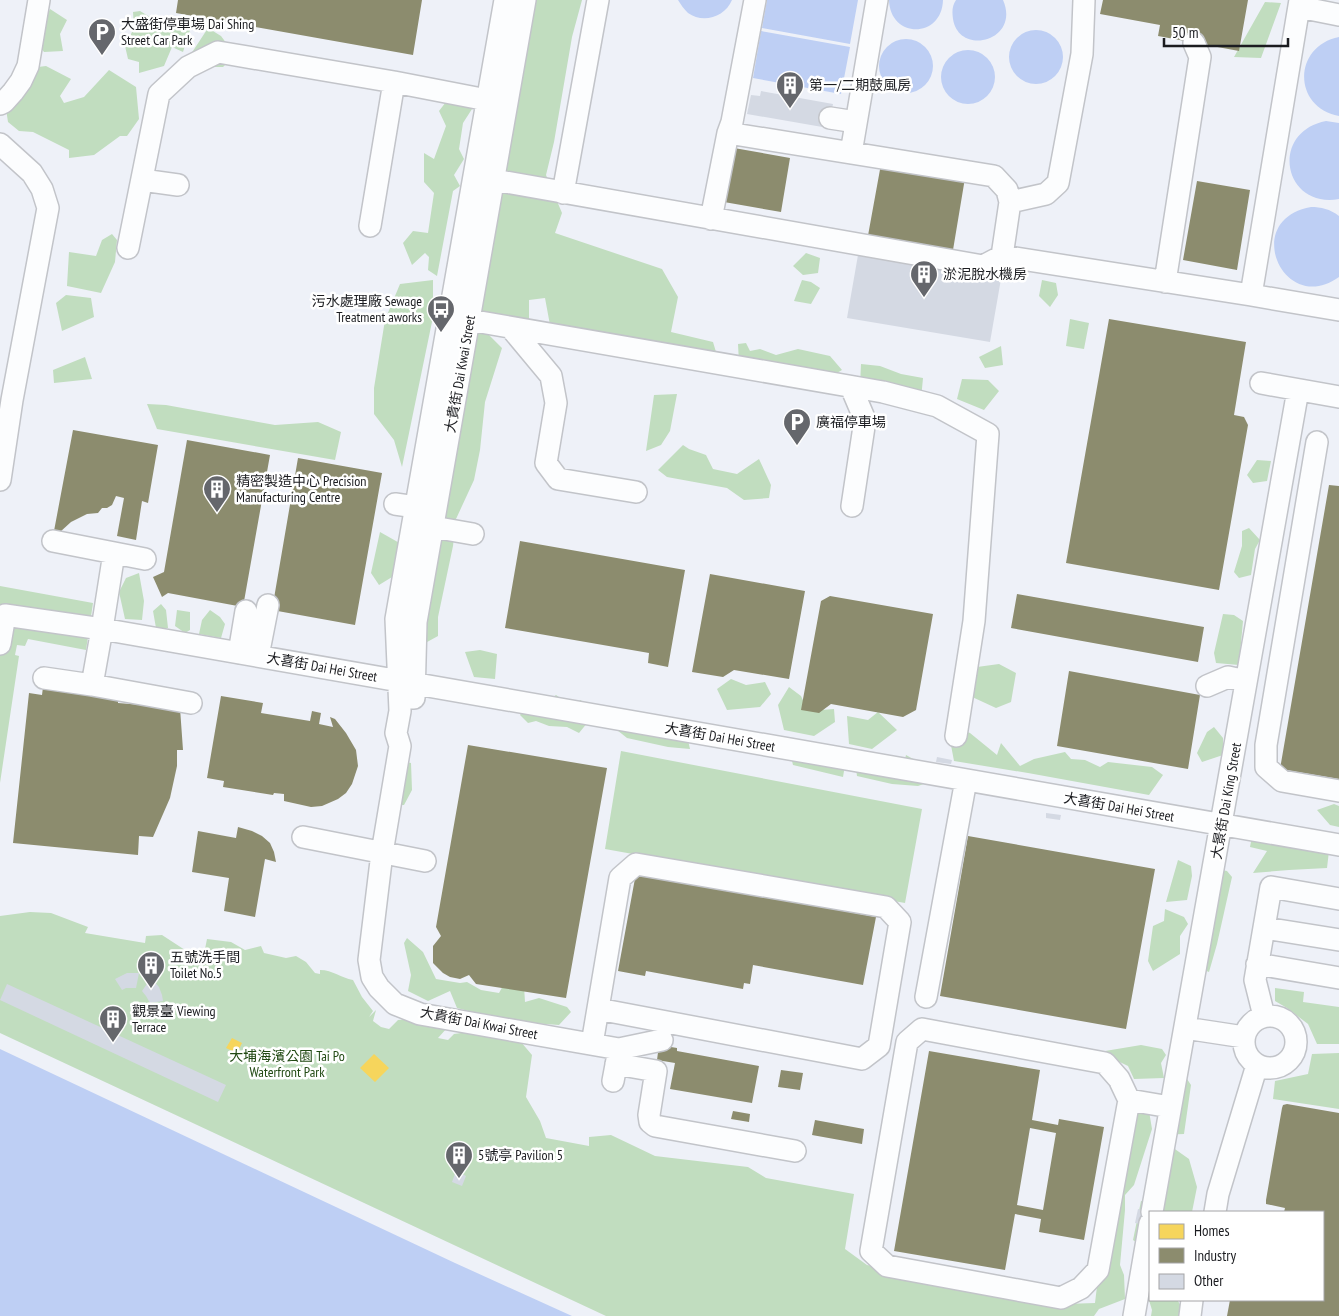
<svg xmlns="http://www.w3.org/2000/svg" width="1339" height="1316" viewBox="0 0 1339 1316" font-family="'PT Sans Narrow','Noto Sans TC',sans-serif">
<rect width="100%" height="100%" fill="#eef1f8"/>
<!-- green -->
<path fill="#c1ddbf" d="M505,0H582L572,37L554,142L546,175L562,213L555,233L662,269L678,297L671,332L713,342L719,362L550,325L545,298L529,300V327L496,325L489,335L502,348L485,402L480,450L474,480L456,519L453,546L438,617V636L418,647Z
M1265,2L1281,3L1261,58L1234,57Z
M50,9L67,20L60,34L63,51L44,52L36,41Z
M140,11L150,17L163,23L170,16L191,27L183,52L172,47L164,66L139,73V62L128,59L125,46L134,28L133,12Z
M208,28L221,36L230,48L228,62L223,67H201L191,54Z
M46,66L71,79L60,96L64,103L84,97L109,70L136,87L139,119L127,136H120L94,155L69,158V150L33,132L19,131L8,122L6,109L38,67Z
M449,98L457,99L472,109L463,123L459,149L464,159L454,175L460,186L453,191L437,276L428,270L429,257L425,253L412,265L403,243L413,231L428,233L434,193L424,182V153L434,159L446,126L439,111Z
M112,234L117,240L115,262L101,293L67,286L69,252L96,256L102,240Z
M806,253L820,258L818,273L803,275L793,266Z
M433,280V317L402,467L394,440L374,414V388L385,320L400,284Z
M802,280L811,282L820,288L811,304L794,301Z
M1042,280L1056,283L1058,295L1050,307L1039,296Z
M66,295L91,298L94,317L62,331L56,303Z
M1070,319L1089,323L1084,349L1066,346Z
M746,343L750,351L760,349L776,355L798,349L830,356L842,370L825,380L739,363L738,344Z
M1001,346L1003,365L985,368L979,357Z
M85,357L92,379L54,383L53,370Z
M861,364L880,366L901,374L923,378L921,399L860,386Z
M962,379L988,380L999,391L984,410L957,399Z
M677,394L670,431L661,445L646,451L654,395Z
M147,404L166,405L275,425L318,422L341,432L335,460L157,429Z
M683,445L689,449L706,455L713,469L737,474L759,459L771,485L769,498L744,500L727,488L667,477L658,470Z
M1257,460L1271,461L1267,481L1253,483L1247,475Z
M1249,528L1260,540L1255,549L1251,575L1239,578L1234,572L1242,546V531Z
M380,532L403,545L397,574L379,585L371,573Z
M139,573L144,601L142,620L125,619L119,592L126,578Z
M0,586L93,603L86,650L28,639L25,646L17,645L15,655L19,656L0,783Z
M161,604L166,610L168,628H156L153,611Z
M177,610L190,612V630L185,633L175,626Z
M210,610L220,617L225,624L221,638L199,634L202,620Z
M1223,614L1234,615L1243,621L1239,665L1216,663L1214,653Z
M480,650L497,654L495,679L474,677L465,652Z
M999,664L1016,673L1011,702L996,708L970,696L977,667Z
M731,679L746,685L765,682L771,694L760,707L727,710L717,689Z
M789,687L801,696L808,711L834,709L835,722L814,736L784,730L778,705Z
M556,695L570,705L581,700L588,722L579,733L567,727L549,726L536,721L528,723L520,715L530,699L546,702Z
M625,712L687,736L690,749L668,747L627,738L617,730Z
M878,712L897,730L872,749L849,744L847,716L868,720Z
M947,724L970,733L997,755L1001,743L1020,766L1034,759L1065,752L1071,759L1085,760L1100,767L1108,762L1152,767L1163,775L1149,795L1028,773L954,761Z
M1214,727L1223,738V755L1202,762L1197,753L1207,732Z
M788,745L845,765L843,777L793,765Z
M621,751L922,809L905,903L605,849Z
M906,755L915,760L929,782L918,786L892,784L857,776L856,769L901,776Z
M396,760L411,763L412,790L404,805H390Z
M1334,804L1339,806V827L1330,825L1317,810Z
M1254,826L1331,834L1327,868L1289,870L1253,873L1267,851L1250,847Z
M1178,860L1191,866L1192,876L1187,900L1166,902Z
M1206,867L1227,871L1232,877L1217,944L1209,972L1189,964Z
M1165,909L1184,917L1188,924L1180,936V954L1153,971L1148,961L1153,926L1164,921Z
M30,912L51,913L88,927L85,933L145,943L146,936L162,935L185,950L204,954L207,939L231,942L245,950L261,946L264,953L286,958L296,956L306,962L315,973L320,974V970C333,970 341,978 353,980L362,997L373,1011L369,1017L376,1010L373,1021L381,1027L389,1029L398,1020L410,1019L447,1028L438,1038L448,1040L454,1034L468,1032L503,1021L532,1055L526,1097L540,1121L546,1138L589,1146V1137L611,1135L655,1156L748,1167L766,1178L854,1194L845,1249L867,1265L1065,1304L1095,1303L1101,1253L1126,1103L1149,1111L1152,1129L1134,1185L1125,1195V1210L1120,1265L1124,1275L1125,1299L1099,1309L1094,1316H606L0,1033V916Z
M407,938L423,952L436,979L460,983L467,982L481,990L499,993L505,982L524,986L525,1002L539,998L567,1007L571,1012L559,1025L532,1023L518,1024L457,1008L450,991L428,1001L408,991L411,975L404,943Z
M1275,988L1304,992L1303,1002L1339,1007V1044H1317L1308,1024L1287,1008L1275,1001Z
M1141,1045L1162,1049L1166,1055L1161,1063L1164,1078L1134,1079L1128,1066L1099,1052Z
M1339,1053V1109L1273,1099L1275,1081L1308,1074L1312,1054Z
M1185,1076L1191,1085L1184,1134L1157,1135Z
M1172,1147L1189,1159L1197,1187L1192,1212H1150V1252L1133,1240L1141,1201L1158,1203Z
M1150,1293V1300H1176L1178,1301L1183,1310L1181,1316H1151L1152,1310L1148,1297Z"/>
<!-- water -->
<path fill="#becff4" d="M678,0H732C725,17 703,24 688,13C684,9 681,5 678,0Z
M767,0H858L850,44L762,28Z
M889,0H943C942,39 890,39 889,0Z
M956,0H1003C1021,41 959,57 953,19C952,12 952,6 956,0Z
M1009 57a27 27 0 1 1 54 0a27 27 0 1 1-54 0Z
M761,31L850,47L841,94L753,78Z
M1339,37V116C1292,107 1293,46 1339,37Z
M879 66a27 27 0 1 1 54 0a27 27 0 1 1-54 0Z
M941 77a27 27 0 1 1 54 0a27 27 0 1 1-54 0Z
M1326,121L1339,123V199C1283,209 1269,132 1326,121Z
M1311,207C1321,207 1330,209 1339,216V277C1284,317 1240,220 1311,207Z
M0,1049L455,1263L572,1316H0Z"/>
<!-- homes -->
<path fill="#f6d55c" d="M232,1038L242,1043L237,1053L226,1048Z
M374,1054L389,1068L375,1082L360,1068Z"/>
<!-- industry -->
<path fill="#8c8c6e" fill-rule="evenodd" d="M178,0H422L413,55L176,13Z
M1103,0H1248L1239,51L1158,36L1160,25L1100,14Z
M734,148L790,158L781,212L724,202Z
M881,164L965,178L952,256L867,241Z
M1197,181L1250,190L1237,270L1183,260Z
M1109,319L1246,342L1234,415L1244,417L1248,425L1219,590L1066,563Z
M73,430L158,445L148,503L142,501L136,540L117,536L124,498L116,496L112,505L107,508H102L98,513L87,514L71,522L60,532L54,531Z
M187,440L270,455L243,607L168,593L162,597L153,577L164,572Z
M298,458L382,473L355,625L272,610Z
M1329,485L1339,486V779L1280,769Z
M520,541L685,570L668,667L648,663L649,653L505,628Z
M710,574L805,591L789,679L734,670L723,677L692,672Z
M1017,594L1204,627L1198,662L1011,628Z
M830,596L933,614L916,710L903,717L831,704L819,713L801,710L821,601Z
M1069,671L1200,695L1188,769L1057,746Z
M43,687L118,699V703L180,708L183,750H177V766L170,798L153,837L139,836L138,855L13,843L29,693L42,695Z
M221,696L263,703L261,713L310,721L312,711L321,713L319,724L333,727L330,717L335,719L346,733L356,750L358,766L352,784L346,793L338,799L322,806L311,807L284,801V794L274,793L273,795L223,787L224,781L207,778Z
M468,745L607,768L566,998L476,984L469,975L460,979L450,977L443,973L433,963V946L441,936L436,927Z
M238,827L252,831L262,836L270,843L274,852L276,862L265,859L255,917L224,911L229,878L192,872L198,831L236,838Z
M968,836L1155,869L1126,1029L940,996Z
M636,873L876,917L863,985L753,965L750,984L744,983L743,989L646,971L645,976L618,971Z
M659,1045L677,1048V1051L759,1066L752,1103L670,1089L675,1063L657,1060Z
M929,1051L1040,1070L1032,1120L1058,1125L1059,1119L1104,1127L1084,1240L1039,1232L1041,1219L1015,1214L1005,1270L894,1251ZM1030,1128L1056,1133L1043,1210L1017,1205Z
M781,1070L803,1073L800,1090L778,1087Z
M1287,1104L1339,1113V1316H1227L1230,1300H1323V1212H1284L1285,1208L1266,1204V1200L1282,1108L1283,1105Z
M733,1111L750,1114L749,1122L731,1119Z
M815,1120L864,1129L862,1144L812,1135Z"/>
<!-- building -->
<path fill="#d4d9e3" d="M761,91L833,104L828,128L747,114L751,95L760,96Z
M858,255L1001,279L990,342L847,318Z
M937,757L952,760L951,764L936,762Z
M1046,813L1061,815L1060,820L1046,818Z
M127,973H139L136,988H126L122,990L115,979Z
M151,978L159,987L162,995L163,1001L150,1003L146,996L142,991Z
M7,984L226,1085L218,1102L0,1000Z
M456,1171L466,1176L462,1186L452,1182Z
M1138,1209L1142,1210L1140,1224L1135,1223Z"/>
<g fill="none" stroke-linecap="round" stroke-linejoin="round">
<!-- minor casing -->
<g stroke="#c2c4c9" stroke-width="24">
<path id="minor" d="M505,0L396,619L400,711L396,733L400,746L382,853L369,960L372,977L379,988L395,1004L420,1014L619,1049L662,1040
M1084,0L1082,54L1058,183L1046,194L1010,202L1002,256L1251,295L1300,0
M1299,7L1339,15
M0,104L4,102L13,92L21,81L28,66L39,0
M830,118L856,122
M728,133L994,176L1007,190L1010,202
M0,144L32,173L42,189L48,208L12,400L0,480
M851,153L877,0
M142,180L178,185
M494,180L983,266L1002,256
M563,193L598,0
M711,219L728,133L732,122L755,0
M370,226L394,82
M128,248L159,94L188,67L218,52L394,82L487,100
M1165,282L1200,57L1194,43
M1251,295L1339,310
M469,320L883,392L937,406L988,434L974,621L956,736
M511,328L551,376L556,403L546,463L558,479L636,492
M1261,383L1339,397
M851,387L865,420L852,506
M1317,442L1266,745V767L1282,781L1339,791
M395,504L416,507
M433,527L473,534
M53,541L145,559
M0,644L5,615L102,629L1339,845
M239,653L246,611
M258,656L268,605
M44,678L92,685L191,703
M92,685L102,629L114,553
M1207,686L1228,677L1246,681
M414,698L416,622L525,0
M303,837L425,861
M1264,928L1339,940
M1257,964L1339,978
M926,997L966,780
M1244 1042a26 26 0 1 1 52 0a26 26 0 1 1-52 0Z
M1264,1016L1255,980L1271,887L1339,899
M1185,1028L1244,1037
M922,1029L1105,1063L1119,1079L1129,1100L1098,1270L1081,1288L1061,1298L887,1266L871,1251L907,1042Z
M592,1044L620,878L636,864L886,907L900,922L879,1046L862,1059L598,1009
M616,1064L656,1071L649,1115L650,1122L655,1126L795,1151
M613,1081L619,1049
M1129,1100L1170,1107
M1152,1212L1298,390
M1215,1212L1218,1194L1257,1065
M1134,1316L1150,1223
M1190,1316L1192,1300"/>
</g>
<!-- minor -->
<use href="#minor" stroke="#fcfdfe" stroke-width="21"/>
</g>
<!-- icons -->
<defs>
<g id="parking-pin" transform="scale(1.4375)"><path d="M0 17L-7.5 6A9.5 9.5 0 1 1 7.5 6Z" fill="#65676c" stroke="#fff"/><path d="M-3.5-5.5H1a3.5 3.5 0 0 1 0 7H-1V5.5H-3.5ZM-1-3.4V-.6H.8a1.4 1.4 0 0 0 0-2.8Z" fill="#fff"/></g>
<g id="building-pin" transform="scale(1.4375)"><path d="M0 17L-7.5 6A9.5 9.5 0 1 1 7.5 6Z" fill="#65676c" stroke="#fff"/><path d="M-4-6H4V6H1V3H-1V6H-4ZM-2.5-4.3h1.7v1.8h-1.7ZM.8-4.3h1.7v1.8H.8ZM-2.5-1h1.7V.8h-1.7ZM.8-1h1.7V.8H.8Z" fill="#fff"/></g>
<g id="bus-pin" transform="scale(1.4375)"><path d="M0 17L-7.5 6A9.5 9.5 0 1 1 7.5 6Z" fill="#65676c" stroke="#fff"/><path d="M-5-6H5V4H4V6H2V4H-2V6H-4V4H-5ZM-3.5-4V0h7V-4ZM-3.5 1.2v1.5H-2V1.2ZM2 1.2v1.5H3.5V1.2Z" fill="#fff"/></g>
</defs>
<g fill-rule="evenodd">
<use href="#parking-pin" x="102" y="32"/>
<use href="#building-pin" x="790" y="85"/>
<use href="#building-pin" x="924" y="274"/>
<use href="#bus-pin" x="441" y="309"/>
<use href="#parking-pin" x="797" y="422"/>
<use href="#building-pin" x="217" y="489"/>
<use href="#building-pin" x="151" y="965"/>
<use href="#building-pin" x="113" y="1019"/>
<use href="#building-pin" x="459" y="1155"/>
</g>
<g text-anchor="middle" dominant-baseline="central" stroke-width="5" stroke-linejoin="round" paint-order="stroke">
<!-- poi labels -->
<g font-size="14" fill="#1b1c20" stroke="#fff" text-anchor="start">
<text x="121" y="24">大盛街停車場 Dai Shing<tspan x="121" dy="16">Street Car Park</tspan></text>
<text x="809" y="85">第一/二期鼓風房</text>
<text x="943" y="274">淤泥脫水機房</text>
<text x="422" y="301" text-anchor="end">污水處理廠 Sewage<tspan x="422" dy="16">Treatment aworks</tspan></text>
<text x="816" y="422">廣福停車場</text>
<text x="236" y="481">精密製造中心 Precision<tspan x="236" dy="16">Manufacturing Centre</tspan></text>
<text x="170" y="957">五號洗手間<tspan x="170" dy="16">Toilet No.5</tspan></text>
<text x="132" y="1011">觀景臺 Viewing<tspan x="132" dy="16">Terrace</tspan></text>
<text x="478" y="1155">5號亭 Pavilion 5</text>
</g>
<!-- street labels -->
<g font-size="14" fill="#1b1c20" stroke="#fff">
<text transform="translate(460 374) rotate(-80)">大貴街 Dai Kwai Street</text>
<text transform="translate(322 667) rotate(10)">大喜街 Dai Hei Street</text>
<text transform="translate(720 737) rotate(10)">大喜街 Dai Hei Street</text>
<text transform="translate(1226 801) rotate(-80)">大景街 Dai King Street</text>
<text transform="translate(1119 807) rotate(10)">大喜街 Dai Hei Street</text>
<text transform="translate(479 1023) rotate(11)">大貴街 Dai Kwai Street</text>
</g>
<!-- park labels -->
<g font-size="14" fill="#214913" stroke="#fff">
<text x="287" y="1056">大埔海濱公園 Tai Po<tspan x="287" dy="16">Waterfront Park</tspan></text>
</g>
</g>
<!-- legend -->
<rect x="1149" y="1211" width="175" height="90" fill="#ffffff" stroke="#a4a4a6"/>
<rect x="1159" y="1224" width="25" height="15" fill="#f6d55c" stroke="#a4a4a6"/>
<text x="1194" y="1236" font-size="15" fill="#1b1c20">Homes</text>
<rect x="1159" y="1248" width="25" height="15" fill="#8c8c6e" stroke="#a4a4a6"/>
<text x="1194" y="1261" font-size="15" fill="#1b1c20">Industry</text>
<rect x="1159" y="1274" width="25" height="15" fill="#d4d9e3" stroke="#a4a4a6"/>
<text x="1194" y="1286" font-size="15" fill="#1b1c20">Other</text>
<!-- scale -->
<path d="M1164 38v8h124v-8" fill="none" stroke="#1b1c20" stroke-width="2.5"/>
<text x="1172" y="38" font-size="15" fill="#1b1c20" stroke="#ffffff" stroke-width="4" paint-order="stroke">50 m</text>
</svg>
